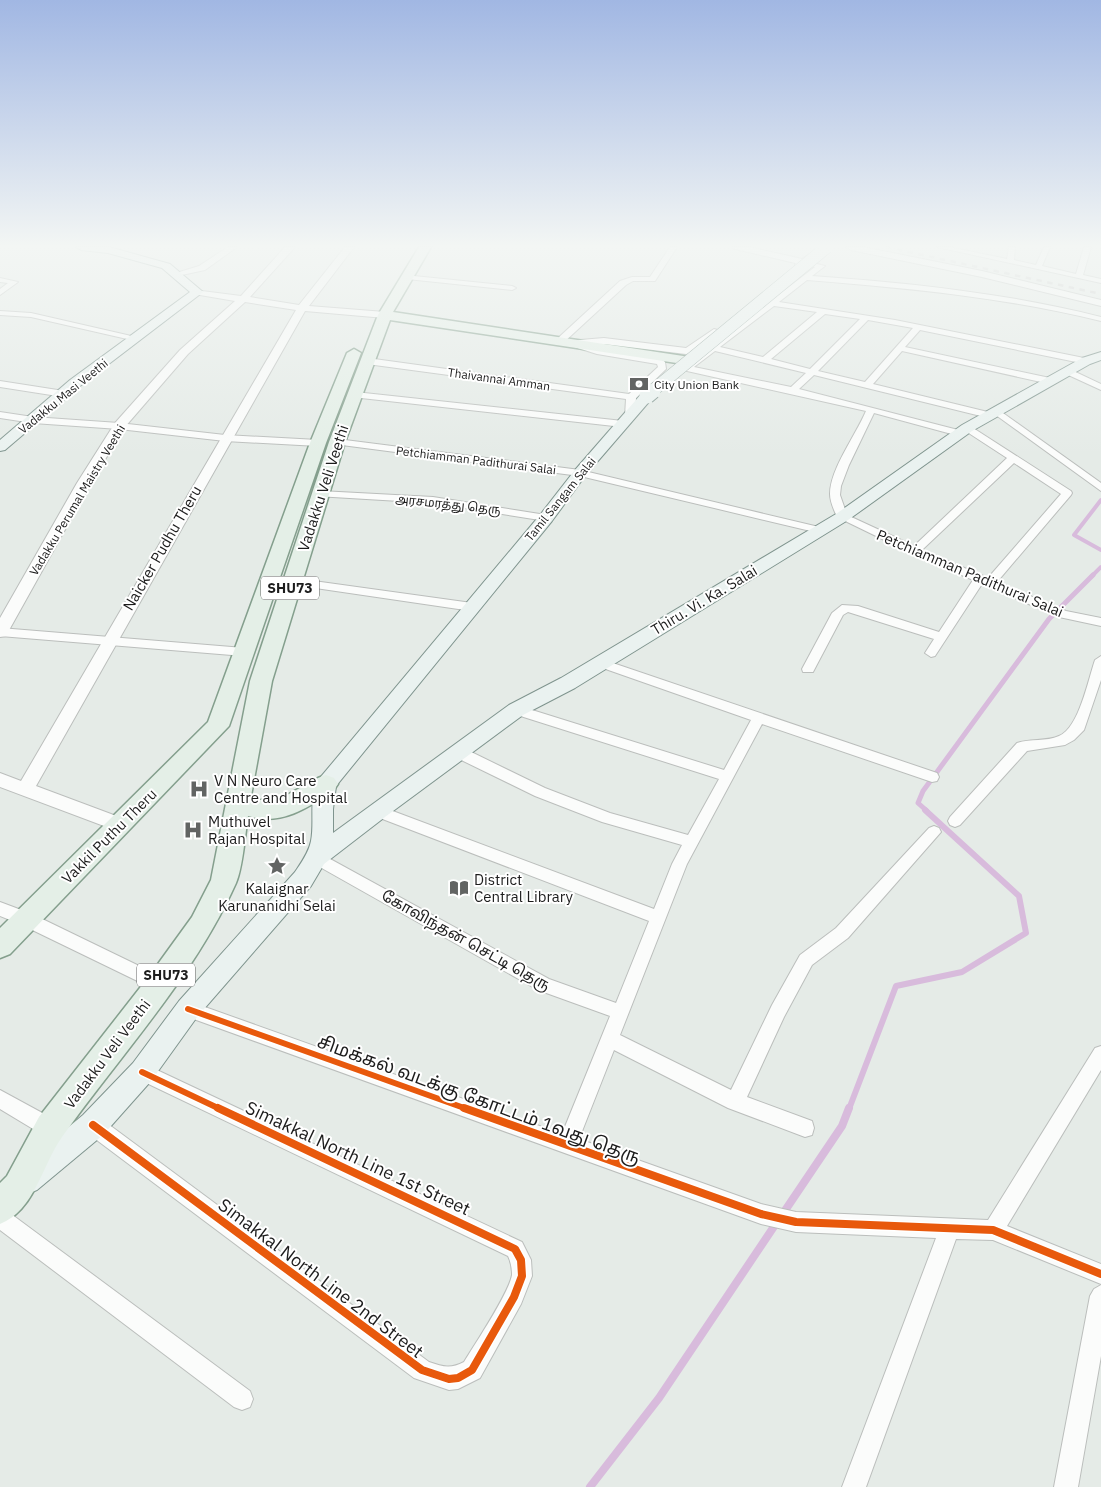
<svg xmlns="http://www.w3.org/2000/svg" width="1101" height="1487" viewBox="0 0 1101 1487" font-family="'IBM Plex Sans','Noto Sans Tamil',sans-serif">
<rect width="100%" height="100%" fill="#e5ebe7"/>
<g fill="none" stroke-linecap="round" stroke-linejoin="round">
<!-- stream-far3 -->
<path stroke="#d8bbdc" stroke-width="4" d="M1101,500L1074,535L1101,550
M1091,577L1101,567"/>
<!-- stream-far2 -->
<path stroke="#d8bbdc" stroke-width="5" d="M927,811L918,803L923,791L1049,619L1093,575"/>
<!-- stream-far1 -->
<path stroke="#d8bbdc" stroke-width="6" d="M849,1109L896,986L962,972L1026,933L1019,896L925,810"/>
<!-- stream -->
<path stroke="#d8bbdc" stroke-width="8" d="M782,1215L842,1126L849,1108
M590,1487L659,1398L777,1222"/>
<!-- minor casing -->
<g stroke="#bbbebc" stroke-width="2">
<path id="minor" d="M228,247H237L205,270L177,276L173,274L199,266Z
M670,247H677L655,281H633L626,285L563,343H557V339L620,281L632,277H650Z
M937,247H949L1007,259L1009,247H1015L1014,260L1036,265L1044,247H1050L1042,266L1076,274L1084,247H1091L1083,275L1101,279V283Z
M801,260L825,266L812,276C910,283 1006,293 1101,317V321C1004,297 906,288 807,280L779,302L895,320L1089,359L1090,361L1086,364L920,330L905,347L1050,378L1054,381L1050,384L902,351L873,384L992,413V417L989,418L814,375L799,389L962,431V435L959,436L874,413L849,465L841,486L840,495L847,515L914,546L1007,458L964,430V426H970L1071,491L1072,493L1071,495L997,582L1066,611L1101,618V626L1059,617L982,584L935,656L931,657L925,653L934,639L848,612L843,615L813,672H803L802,669L832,613L842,605L858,606L939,632L973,580L911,553L837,517C834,510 830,502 830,494C830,469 856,435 866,411L687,371L683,368L815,267L805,264L801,268H795V264ZM774,306L817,312L763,357L720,347ZM825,314L860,319L810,369L771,359ZM868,320L913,328L865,382L818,371ZM715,351L806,373L791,387L694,367ZM1014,463L1061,494L988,578L922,550Z
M404,275L512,286L516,288L512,290L407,279L403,277Z
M0,278L18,282L0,295V289L8,283L0,282Z
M0,311L31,313L140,338L136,341L31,317L0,315Z
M714,329L721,331L695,352L686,354L604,344L585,345L661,359L665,362L666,369L636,398L635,416L630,419L625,416L626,399L367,364L363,361L367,358L629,394L658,367L657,364L597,354L568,345V341L604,338L686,348Z
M1067,368L1101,384V390L1064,373V369Z
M0,381L64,391L69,394L64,397L0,387Z
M355,392L623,421L628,424L623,427L352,397L350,395Z
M996,408L1101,483V491L993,413V409Z
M0,412L33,417L119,423L225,435L318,440L323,443L318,446L225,441L119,429L33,423L0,418Z
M337,439L580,470L819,527L824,530L819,533L580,476L334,444V440Z
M320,491L433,497L546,515L551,518L546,521L433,503L316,496L315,494Z
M292,578L472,603L478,607L472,611L288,584L286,582L288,580Z
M0,628L244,648L250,652L244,656L0,636Z
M1101,656V680L1084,730L1074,740L1065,745L1027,751L960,825L955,827L950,825L948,821L950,817L1017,743C1031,738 1046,742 1059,736C1079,728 1088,680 1095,660Z
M601,659L937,773L939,777L937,781L932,782L762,724L687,864L620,1035L731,1090L772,1005L800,955L836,928L929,828L934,826L939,828L941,832L848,938L812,965L784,1017L747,1097L812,1121L814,1128L812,1135L805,1137L728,1108L614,1050L579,1139L761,1204L796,1212L988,1220L1095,1048L1101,1046V1070L1007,1226L1101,1264V1284L993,1240L956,1239L866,1487H842L936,1238L796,1232L761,1224L188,1017L182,1015L179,1009L182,1003L188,1001L562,1134L610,1016L538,990L311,862L308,858L311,854L316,852L321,854L549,979L616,1003L649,921L372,815L370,811L372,807L377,805L382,807L654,909L672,864L682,845L602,822L535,796L453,756L451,752L453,748H463L545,788L610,813L688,835L719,779L511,713L509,710L511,707L516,705L724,770L751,720L597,666L595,663Z
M0,902L32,914L166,979L168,984L166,989L160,992L154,989L20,924L0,916Z
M142,1063L522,1242L531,1260L532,1276L521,1304L480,1378L458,1389L449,1390L414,1378L86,1132L84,1125L86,1118L93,1116L100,1118L429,1362C443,1367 451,1369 464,1362C475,1344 509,1293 512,1275C512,1269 511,1262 508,1256L136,1078L133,1072L136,1066Z
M0,1090L57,1121L59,1128L57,1135L50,1137L43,1135L0,1109Z
M0,1208L7,1211L250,1391L253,1399L250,1407L242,1410L234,1407L0,1230Z
M1101,1285V1356L1078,1487H1054L1090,1296L1094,1289Z"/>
</g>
<!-- tertiary casing -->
<g stroke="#bbbebc" stroke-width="2">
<path id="tertiary" d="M285,247H295L250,297L299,305L345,247H354L309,306L385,312L390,315L385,318L305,311L36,786L127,820L129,825L127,830L120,832L0,787V773L21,781L296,310L245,302L188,354L124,428L91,483L8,632L6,636L0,637V618L77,483L115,423L180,350L235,301L194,294V290L241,296Z
M733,247H749L802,259L819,248L824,251L804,265L735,249Z
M846,247H863L982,271L1101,300V306L982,277L851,250Z"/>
</g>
<!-- secondary casing -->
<g stroke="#7f948e" stroke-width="2">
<path id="secondary" d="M76,247H109L170,264L203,292L80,386L5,450L0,451V440L70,380L190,292L162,268L108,253L81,250Z
M1101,352V360L1090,364L972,431L848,520L575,688L523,715L385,817L324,864L311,886L197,1017L151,1081L103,1135L37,1190L27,1194L17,1190L13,1180L17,1170L83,1115L133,1063L179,1001L295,872C301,863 309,852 311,841C315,820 308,798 319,779L540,515L575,470L642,393L647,392L654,396L585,476L552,521L336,786L333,809V833L509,705L561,678L836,514L962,425L1082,358Z"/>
</g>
<!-- primary casing -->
<g stroke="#849f8d" stroke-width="3">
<path id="primary" d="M419,247H431L393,312L690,357L695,358L697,361L695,364L690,365L390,320L345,442L272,681L251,796L257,800H278L318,778L326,775L334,778L338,784L334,790C308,808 281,826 248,816C245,834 243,867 236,883C194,977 121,1054 62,1137C42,1165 35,1210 0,1224V1183L7,1176L39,1117L150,975L192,917L211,880L250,681L329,442L378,315Z
M354,349L361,353L326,443L229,726L10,954L0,958V928L208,722L310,443L347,353Z"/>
</g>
<!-- minor -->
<use href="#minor" fill="#fbfcfb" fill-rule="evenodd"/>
<!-- tertiary -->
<use href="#tertiary" fill="#fbfcfb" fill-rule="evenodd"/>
<!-- secondary -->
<use href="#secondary" fill="#eaf2f0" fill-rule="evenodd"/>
<!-- primary -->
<use href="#primary" fill="#e4efe7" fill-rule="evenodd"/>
<!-- rail -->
<path stroke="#c8c9c8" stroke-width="2.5" stroke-dasharray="5.5 5.5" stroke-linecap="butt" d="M886,247L1101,294"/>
<!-- secondary-bridge-far1 casing -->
<g stroke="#7f948e" stroke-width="13" stroke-linecap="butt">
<path id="secondary-bridge-far1" d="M651,392L827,247"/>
</g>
<!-- secondary-bridge casing -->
<g stroke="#7f948e" stroke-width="17" stroke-linecap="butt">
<path id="secondary-bridge" d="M647,396L653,391"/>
</g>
<!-- secondary-bridge-far1 -->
<use href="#secondary-bridge-far1" stroke="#eaf2f0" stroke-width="12"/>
<!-- secondary-bridge -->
<use href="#secondary-bridge" stroke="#eaf2f0" stroke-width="15"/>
<!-- cycleway-far1 casing -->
<g stroke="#fff" stroke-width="9">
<path id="cycleway-far1" d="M188,1009L467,1109
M142,1072L220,1109"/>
</g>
<!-- cycleway casing -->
<g stroke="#fff" stroke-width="11">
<path id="cycleway" d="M464,1108L761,1214L796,1222L993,1230L1101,1274
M93,1125L422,1370L449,1379L458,1378L472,1370L514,1297L522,1276L521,1260L515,1249L218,1108"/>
</g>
<!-- cycleway-far1 -->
<use href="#cycleway-far1" stroke="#e8590c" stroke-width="6"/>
<!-- cycleway -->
<use href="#cycleway" stroke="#e8590c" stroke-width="8"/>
</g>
<!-- sky -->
<linearGradient id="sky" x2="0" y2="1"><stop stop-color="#a1b7e3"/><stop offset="0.54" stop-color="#f3f6f4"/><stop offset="1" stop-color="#f3f6f4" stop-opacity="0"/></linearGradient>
<rect width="1101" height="455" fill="url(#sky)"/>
<!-- icons -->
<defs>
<g id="bank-bare" transform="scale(1.5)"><path d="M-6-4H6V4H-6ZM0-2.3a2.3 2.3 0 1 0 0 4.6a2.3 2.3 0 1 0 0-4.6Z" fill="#626463" stroke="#fff" stroke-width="2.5" paint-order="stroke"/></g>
<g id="hospital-bare" transform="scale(1.5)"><path d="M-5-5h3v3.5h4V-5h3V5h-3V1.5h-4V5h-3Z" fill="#626463" stroke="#fff" stroke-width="2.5" paint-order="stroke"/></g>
<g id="sight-bare" transform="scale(1.5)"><path d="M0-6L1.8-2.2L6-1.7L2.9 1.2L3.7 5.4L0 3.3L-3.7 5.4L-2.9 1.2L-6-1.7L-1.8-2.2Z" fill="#626463" stroke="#fff" stroke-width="2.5" paint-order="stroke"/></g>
<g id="library-bare" transform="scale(1.5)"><path d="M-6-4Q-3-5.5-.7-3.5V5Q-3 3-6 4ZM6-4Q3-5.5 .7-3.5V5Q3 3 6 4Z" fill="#626463" stroke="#fff" stroke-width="2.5" paint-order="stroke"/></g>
</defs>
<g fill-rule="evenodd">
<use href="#bank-bare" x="639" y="384"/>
<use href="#hospital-bare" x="199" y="789"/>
<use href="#hospital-bare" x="193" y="830"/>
<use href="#sight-bare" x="277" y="866"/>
<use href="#library-bare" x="459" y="888"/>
</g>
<g text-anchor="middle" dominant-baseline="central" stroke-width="4" stroke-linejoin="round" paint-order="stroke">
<!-- far-street labels -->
<g font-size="12" fill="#1c1c1c" stroke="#fff">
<text transform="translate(499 379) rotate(8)">Thaivannai Amman</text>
<text transform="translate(63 396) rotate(-39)">Vadakku Masi Veethi</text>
<text transform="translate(476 460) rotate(7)">Petchiamman Padithurai Salai</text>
<text transform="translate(560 499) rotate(-51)">Tamil Sangam Salai</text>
<text transform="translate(77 500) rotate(-59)">Vadakku Perumal Maistry Veethi</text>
<text transform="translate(448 504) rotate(6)">அரசமரத்து தெரு</text>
</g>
<!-- far-poi labels -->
<g font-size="12" fill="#1c1c1c" stroke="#fff" text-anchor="start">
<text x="654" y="384">City Union Bank</text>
</g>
<!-- shield labels -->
<g fill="#fff" stroke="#606060" stroke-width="1">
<rect x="261" y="576.5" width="58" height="23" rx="4"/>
<rect x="137" y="963.5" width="58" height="23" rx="4"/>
</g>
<g font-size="14" font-weight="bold" fill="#1c1c1c">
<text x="290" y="588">SHU73</text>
<text x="166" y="975">SHU73</text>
</g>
<!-- street labels -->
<g font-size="15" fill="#1c1c1c" stroke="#fff">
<text transform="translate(323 488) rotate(-72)">Vadakku Veli Veethi</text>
<text transform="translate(162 548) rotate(-60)">Naicker Pudhu Theru</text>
<text transform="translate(970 573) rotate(23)">Petchiamman Padithurai Salai</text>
<text transform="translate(704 600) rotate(-31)">Thiru. Vi. Ka. Salai</text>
<text transform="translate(109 836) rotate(-45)">Vakkil Puthu Theru</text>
<text transform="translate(466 940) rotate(29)">கோவிந்தன் செட்டி தெரு</text>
<text transform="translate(107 1054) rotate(-53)">Vadakku Veli Veethi</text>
</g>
<!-- poi labels -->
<g font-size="15" fill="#1c1c1c" stroke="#fff" text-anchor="start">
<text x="214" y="780">V N Neuro Care<tspan x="214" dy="17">Centre and Hospital</tspan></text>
<text x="208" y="821">Muthuvel<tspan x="208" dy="17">Rajan Hospital</tspan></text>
<text x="474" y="879">District<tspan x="474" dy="17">Central Library</tspan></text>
<text x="277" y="888" text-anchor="middle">Kalaignar<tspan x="277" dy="17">Karunanidhi Selai</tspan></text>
</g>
<!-- near-street labels -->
<g font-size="18" fill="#1c1c1c" stroke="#fff">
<text transform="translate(479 1099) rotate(20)">சிமக்கல் வடக்கு கோட்டம் 1வது தெரு</text>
<text transform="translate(358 1158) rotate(25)">Simakkal North Line 1st Street</text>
<text transform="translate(321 1278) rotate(37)">Simakkal North Line 2nd Street</text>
</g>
</g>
</svg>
